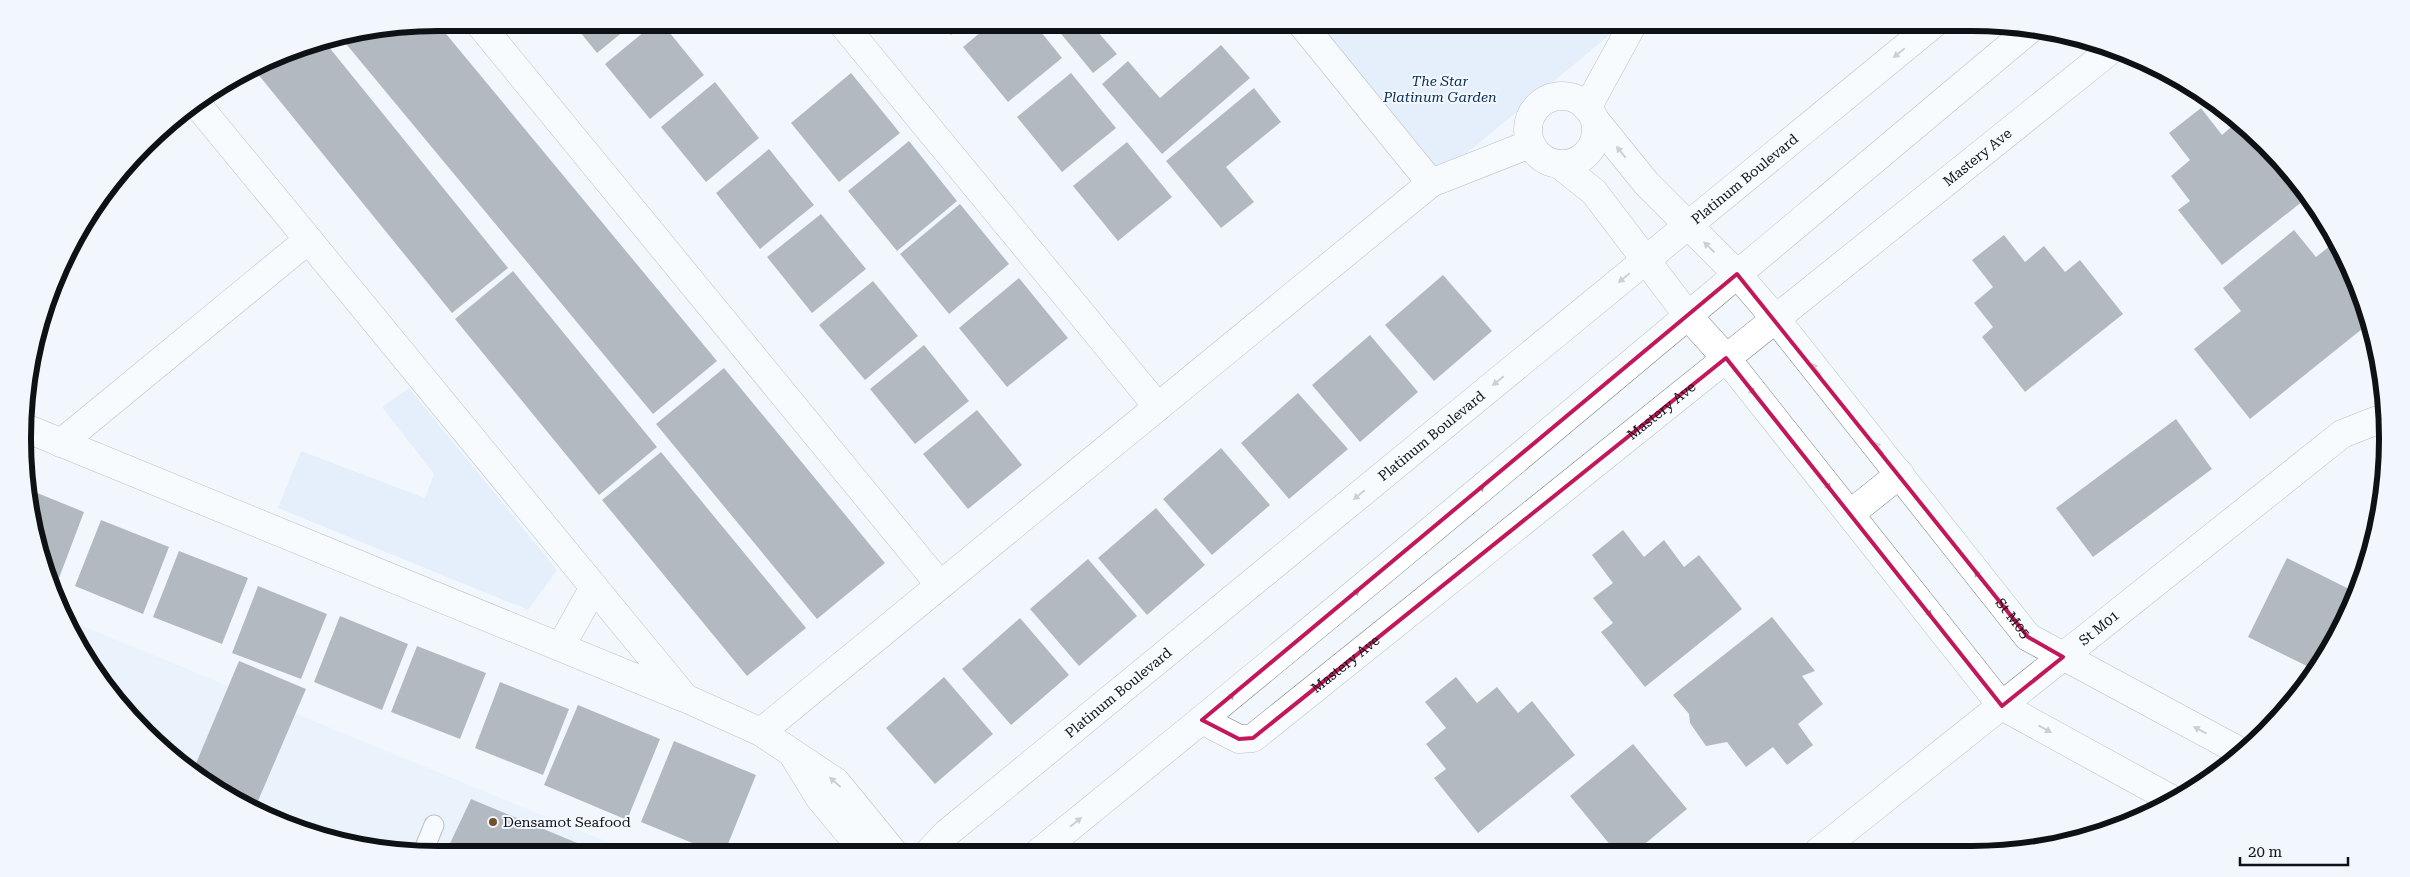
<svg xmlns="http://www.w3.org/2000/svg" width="2410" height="877" viewBox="0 0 2410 877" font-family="'Roboto Serif',serif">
<rect width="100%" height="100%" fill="#f2f7fe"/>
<!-- built -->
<path fill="#e0ecf8" d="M66,619L637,854H438L331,840L255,812L185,769L92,669Z"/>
<!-- green -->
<path fill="#d3e5f9" d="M1300,23H1624L1431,183Z
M409,388L557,570L528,610L278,508L301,451L425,498L434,474L382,407Z"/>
<!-- building -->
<path fill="#656e77" d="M572,22H635L597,53Z
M656,22H661L704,75L650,119L605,64Z
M940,22H966L951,35Z
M993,22H1033L1062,58L1008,102L963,47Z
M1057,22H1107L1097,31L1117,54L1093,73L1054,25Z
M437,23L717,361L653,414L342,39Z
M324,41L508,268L452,313L253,68L305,45Z
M1221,45L1250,78L1162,154L1102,84L1128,61L1160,98Z
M851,73L900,133L839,182L791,123Z
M1071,73L1116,128L1062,172L1017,117Z
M715,82L759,138L706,182L661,127Z
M1254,88L1281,122L1226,167L1254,202L1221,228L1166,161Z
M2201,108L2222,135L2238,121L2284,164L2308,197L2222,265L2178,210L2190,201L2171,176L2190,160L2169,133Z
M909,141L957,201L897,251L848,191Z
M1127,142L1172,197L1118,241L1073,186Z
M769,149L814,205L760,249L716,193Z
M960,204L1009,264L949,314L900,254Z
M821,214L866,269L812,313L767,257Z
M2294,230L2316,257L2336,241L2365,304L2356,312L2367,325L2250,419L2194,349L2241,311L2223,288Z
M2004,235L2025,262L2044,246L2065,272L2080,260L2123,314L2025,392L1982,337L1993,327L1974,303L1993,287L1972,260Z
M513,271L657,447L599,495L455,319Z
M1443,275L1492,331L1434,381L1385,325Z
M1019,278L1068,338L1007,387L959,328Z
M873,281L918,336L865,380L819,325Z
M1370,335L1418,392L1360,442L1312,385Z
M924,345L969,401L915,444L870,389Z
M724,368L885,563L817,619L656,424Z
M1298,393L1348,449L1289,499L1241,443Z
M977,410L1022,465L968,509L923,454Z
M2176,419L2212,469L2093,557L2056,508Z
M1221,448L1270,505L1212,555L1163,499Z
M661,452L806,628L747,676L602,500Z
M30,490L84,512L59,578L47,573L31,520Z
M1156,508L1205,565L1147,615L1098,558Z
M101,520L169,547L143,614L75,586Z
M1623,530L1644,557L1664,540L1684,567L1699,555L1742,609L1645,687L1601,632L1613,623L1593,598L1613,583L1592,555Z
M179,551L248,578L222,644L153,617Z
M2287,558L2353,591L2313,669L2248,637Z
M1088,559L1137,616L1079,666L1030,609Z
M258,586L327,614L301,679L232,653Z
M340,616L408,644L382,710L314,682Z
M1772,617L1815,671L1802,676L1823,704L1798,724L1813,745L1787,765L1773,747L1746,767L1727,742L1706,746L1690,723L1689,714L1673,695Z
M1020,618L1069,675L1011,725L962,669Z
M417,646L486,673L460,739L391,712Z
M239,661L306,689L258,801L192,773Z
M944,677L993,734L935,784L886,728Z
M1456,677L1477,703L1497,687L1518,713L1532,701L1575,755L1478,833L1434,778L1446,769L1426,744L1446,728L1425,702Z
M500,682L569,709L543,775L475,748Z
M578,705L660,739L627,820L544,785Z
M674,741L756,775L724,854H719L641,822Z
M1633,744L1687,809L1635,852H1616L1570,796Z
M471,799L582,845L578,854H445Z"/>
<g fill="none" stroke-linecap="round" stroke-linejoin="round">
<!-- service casing -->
<g stroke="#777f89" stroke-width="21">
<path id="service" d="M423,852L434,825"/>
</g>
<!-- minor casing -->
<g stroke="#777f89" stroke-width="29">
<g id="minor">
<path d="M478,22L940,585"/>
<path d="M841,22L1158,407"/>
<path d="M1300,22L1431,183"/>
<circle cx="1562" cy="130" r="34"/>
<path d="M196,103L685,698L761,732L836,782L894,853"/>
<path d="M1587,108L1634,22"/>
<path id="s1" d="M1595,120L1647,184L1737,274L1775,318L2028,637L2243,753"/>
<path d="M1560,165L1594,192L1689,317L1726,358L2002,706L2173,800"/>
<path d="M28,429L682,697"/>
<path d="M61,443L308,240"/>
<path d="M1850,514L1900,474"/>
<path d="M561,646L594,587"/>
<path id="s2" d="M1202,720L1239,739L1253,738L2112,49"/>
<path d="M761,732L1431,183L1530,144"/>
<path d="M795,758L819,797L866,854"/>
<path id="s3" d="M1819,851L2342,434L2375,421L2385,420"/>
</g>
</g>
<!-- tertiary casing -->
<g stroke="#777f89" stroke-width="29">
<g id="tertiary">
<path id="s4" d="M928,853L947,833L1936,22"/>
<path d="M1038,853C1372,583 1700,305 2029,30"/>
</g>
</g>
<!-- service -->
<use href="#service" stroke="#fff" stroke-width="19"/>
<!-- minor -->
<use href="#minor" stroke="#fff" stroke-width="28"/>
<!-- tertiary -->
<use href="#tertiary" stroke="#fff" stroke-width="28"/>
</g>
<!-- one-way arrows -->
<defs><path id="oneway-solid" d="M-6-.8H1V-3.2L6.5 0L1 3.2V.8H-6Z" transform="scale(1.25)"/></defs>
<g fill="#9fa0a1">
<use href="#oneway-solid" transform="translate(1899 53) rotate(141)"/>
<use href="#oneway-solid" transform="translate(1621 152) rotate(-129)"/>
<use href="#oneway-solid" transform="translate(1709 247) rotate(-136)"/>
<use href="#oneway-solid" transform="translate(1624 278) rotate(141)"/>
<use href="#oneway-solid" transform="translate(1816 369) rotate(-129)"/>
<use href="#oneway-solid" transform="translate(1498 381) rotate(141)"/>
<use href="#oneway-solid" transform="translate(1750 389) rotate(52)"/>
<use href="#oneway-solid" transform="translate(1879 448) rotate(-128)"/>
<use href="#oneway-solid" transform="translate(1826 484) rotate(51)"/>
<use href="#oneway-solid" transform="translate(1479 490) rotate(-40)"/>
<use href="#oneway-solid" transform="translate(1359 495) rotate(141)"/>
<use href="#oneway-solid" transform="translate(1979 576) rotate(-128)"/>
<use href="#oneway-solid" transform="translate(1354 594) rotate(-40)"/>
<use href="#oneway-solid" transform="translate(1927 611) rotate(52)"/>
<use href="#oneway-solid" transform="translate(1229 698) rotate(-40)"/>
<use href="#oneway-solid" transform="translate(2045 729) rotate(29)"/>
<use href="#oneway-solid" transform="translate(2200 730) rotate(-152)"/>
<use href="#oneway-solid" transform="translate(835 782) rotate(-139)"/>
<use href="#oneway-solid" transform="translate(1076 822) rotate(-39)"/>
</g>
<!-- marked area -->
<path d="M0 0H2410V877H0ZM1737,274L2028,637L2063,657L2002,706L1726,358L1253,738L1239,739L1202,720Z" fill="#f2f7fe" fill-opacity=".55" fill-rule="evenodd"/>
<path fill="none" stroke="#c2185b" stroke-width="4" stroke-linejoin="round" d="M1737,274L2028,637L2063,657L2002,706L1726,358L1253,738L1239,739L1202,720Z"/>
<!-- markers -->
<circle fill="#715127" stroke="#f2f7fe" stroke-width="2" cx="493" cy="822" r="5"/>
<g text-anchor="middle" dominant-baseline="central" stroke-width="4" stroke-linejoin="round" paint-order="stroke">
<!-- park labels -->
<g font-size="14" font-style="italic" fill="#042c51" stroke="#f2f7fe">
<text x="1440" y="81">The Star<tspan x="1440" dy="16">Platinum Garden</tspan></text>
</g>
<!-- street labels -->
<g font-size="14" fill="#0f1215" stroke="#f2f7fe">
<text stroke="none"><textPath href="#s2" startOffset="984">Mastery Ave</textPath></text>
<text stroke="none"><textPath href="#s4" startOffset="1059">Platinum Boulevard</textPath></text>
<text stroke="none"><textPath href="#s2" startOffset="579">Mastery Ave</textPath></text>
<text stroke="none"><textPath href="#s4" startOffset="654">Platinum Boulevard</textPath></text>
<text stroke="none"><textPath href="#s1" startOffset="651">St M05</textPath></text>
<text stroke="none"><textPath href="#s3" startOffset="358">St M01</textPath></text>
<text stroke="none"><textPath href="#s2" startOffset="174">Mastery Ave</textPath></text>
<text stroke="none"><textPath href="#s4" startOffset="249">Platinum Boulevard</textPath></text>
</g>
<!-- poi labels -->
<g font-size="14" fill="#0f1215" stroke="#f2f7fe" text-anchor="start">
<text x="503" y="822">Densamot Seafood</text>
</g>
</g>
<!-- crop -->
<path d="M0 0H2410V877H0ZM438 31H1972A407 407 0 0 1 2379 438V439A407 407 0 0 1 1972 846H438A407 407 0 0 1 31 439V438A407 407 0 0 1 438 31Z" fill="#f2f7fe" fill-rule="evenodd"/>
<path fill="none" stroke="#0f1215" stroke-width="6" d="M438 31H1972A407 407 0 0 1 2379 438V439A407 407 0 0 1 1972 846H438A407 407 0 0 1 31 439V438A407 407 0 0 1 438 31Z"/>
<!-- scale -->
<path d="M2240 857v8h108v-8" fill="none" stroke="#0f1215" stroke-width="2.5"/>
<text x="2248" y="857" font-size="15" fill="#0f1215" stroke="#f2f7fe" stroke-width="4" paint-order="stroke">20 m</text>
</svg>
